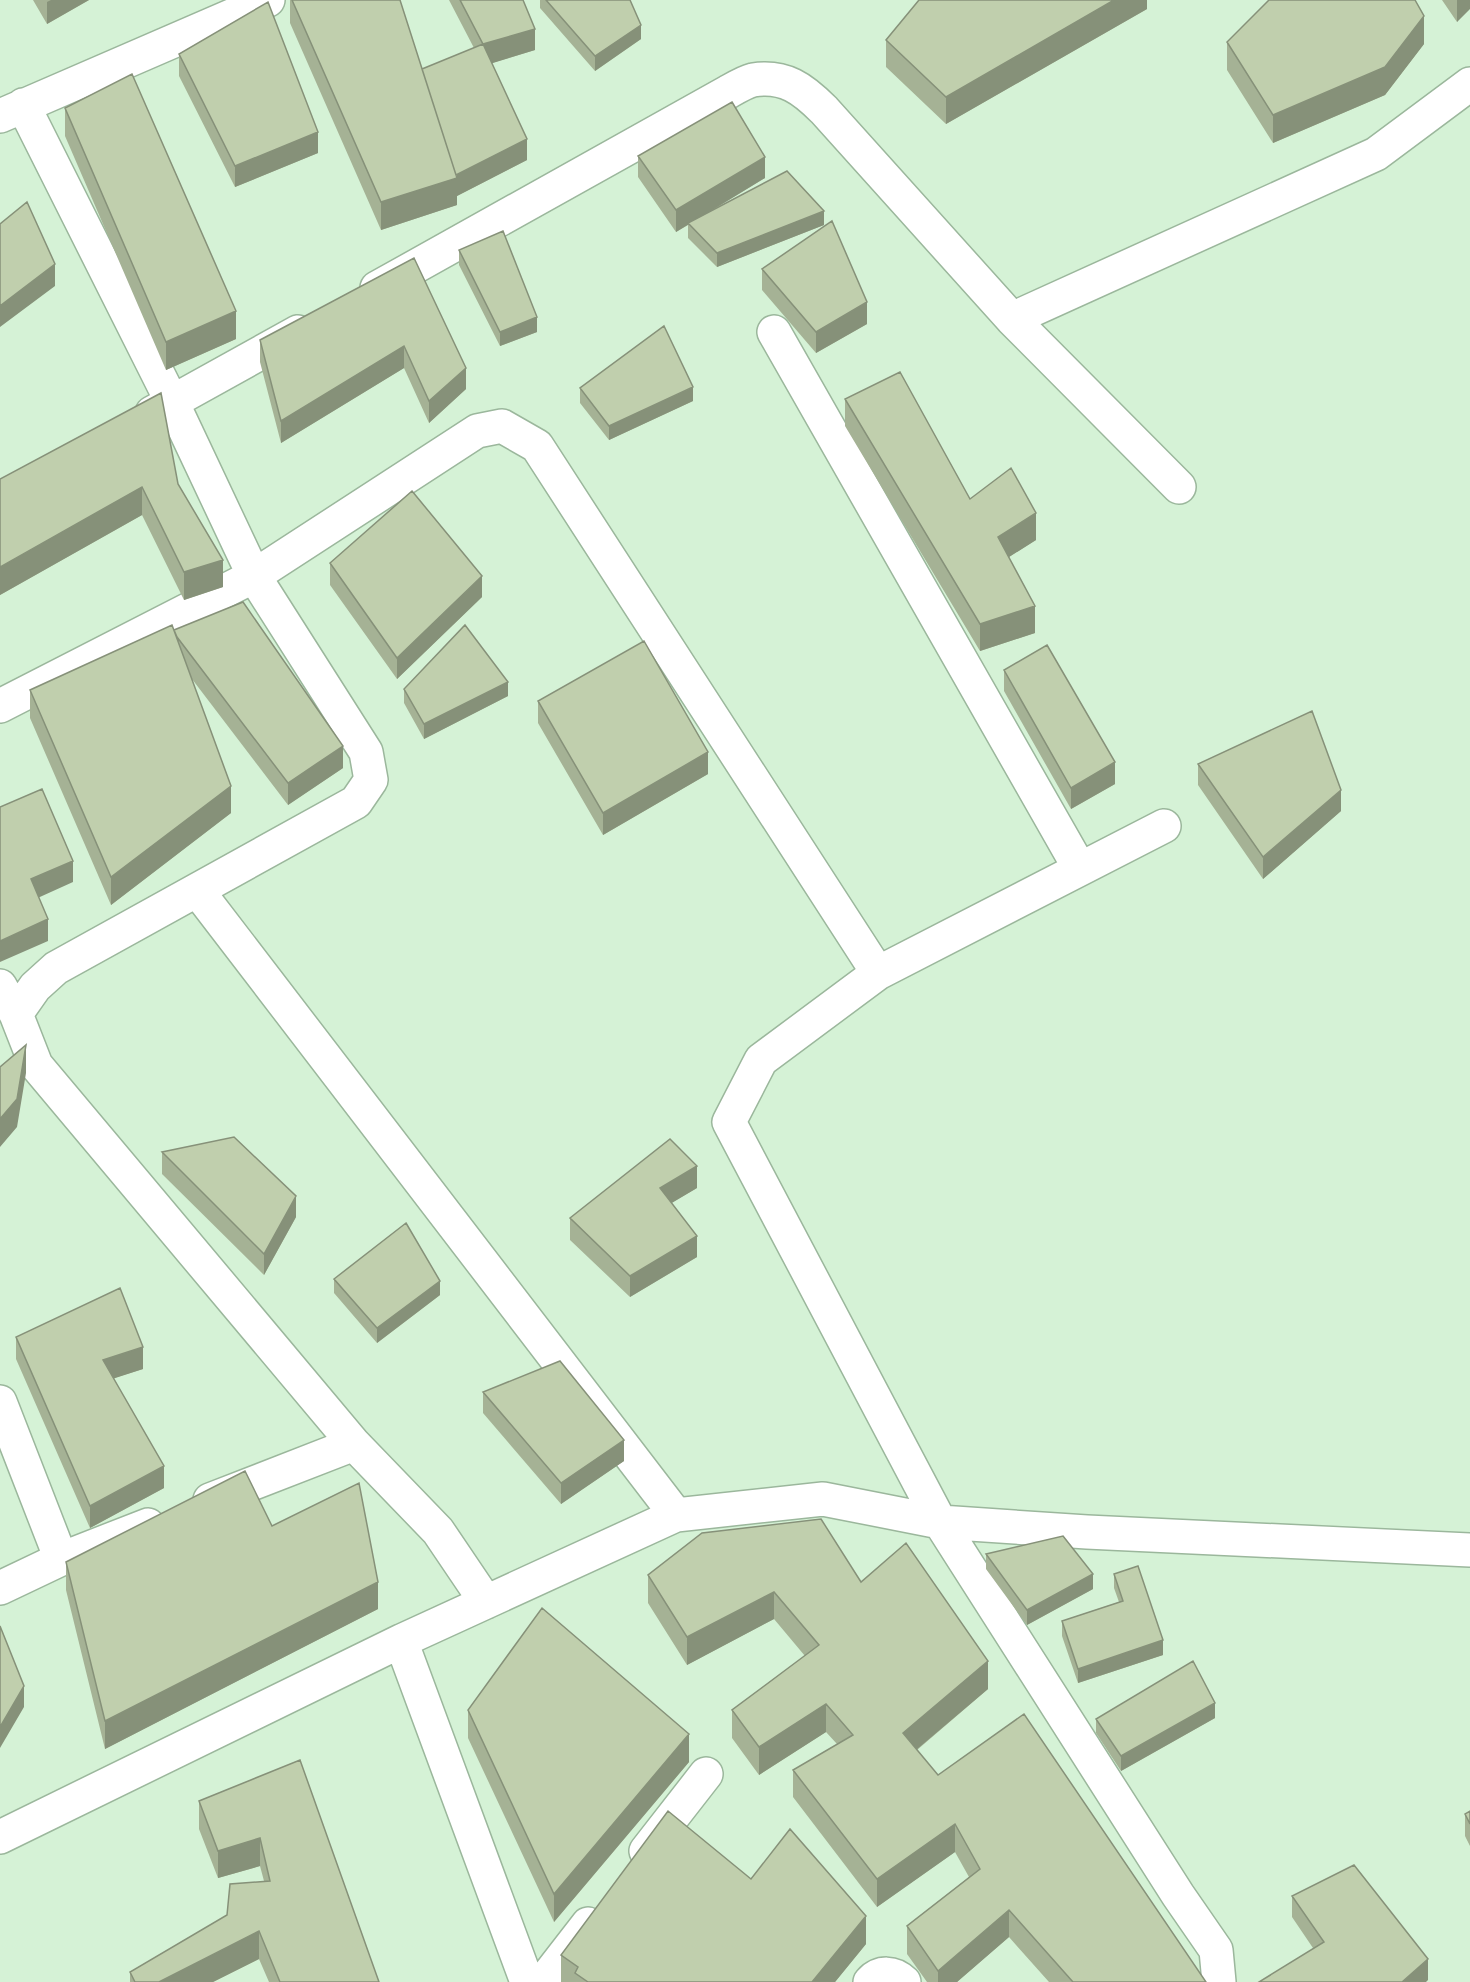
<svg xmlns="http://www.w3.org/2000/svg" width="1470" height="1982" viewBox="0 0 1470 1982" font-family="'DM Sans',sans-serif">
<rect width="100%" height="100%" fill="#d5f2d6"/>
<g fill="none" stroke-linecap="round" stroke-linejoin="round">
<!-- minor casing -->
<g stroke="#9bb79c" stroke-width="36">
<path id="minor" d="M23,105L172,402L254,576L366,752L371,780L356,802L56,968L35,987L16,1014L36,1065L354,1444L438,1531L486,1602
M0,116L268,0
M377,288L728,92C735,88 745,82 753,80C785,75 803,89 824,110L1012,319L1179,487
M1012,319L1376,154L1470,84
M774,332L1080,869
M152,413L298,332
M0,706L254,576L477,431L502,426L537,446L878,973
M1164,826L878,973L761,1060L729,1122L940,1522L1178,1895L1216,1950L1219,1982
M197,890L676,1515
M0,986L16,1014
M0,1402L61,1559
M210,1500L354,1444
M0,1588L61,1559L148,1525
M401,1641L527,1982
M0,1837L401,1641L676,1515L823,1499L940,1522L1087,1532L1470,1550
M646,1851L706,1774
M543,1982L588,1924
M870,1982C880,1971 894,1972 904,1982"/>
</g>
<!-- minor -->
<use href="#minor" stroke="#fff" stroke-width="33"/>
</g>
<!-- wall -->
<path fill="#a5b295" d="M33,0H89L47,24Z
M290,0H400L422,69L474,48L449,0H523L535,50L492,63L527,160L457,196V205L381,230L290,23Z
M540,0H630L641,39L595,71L540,8Z
M1147,0V9L946,124L886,67V40Z
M1442,0H1470L1457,22Z
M1227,42L1424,44L1385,95L1273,143L1227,70Z
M179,54L318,153L235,187L179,76Z
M65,108L236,339L166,370L65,136Z
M638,156L765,178L708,213L824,225L717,267L688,238V225L676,232L638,177Z
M459,250L537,332L500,346L459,265Z
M414,258L466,389L429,423L404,368L281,443L260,362V340Z
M762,269L867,324L816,353L762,290Z
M580,388L693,401L609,440L580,403Z
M845,399L970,499L1036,540L1009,557L1035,633L980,651L845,426Z
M0,479L178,484L223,587L184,600L142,515L0,595Z
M330,563L482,597L397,679L330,585Z
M174,630L343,768L288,805L192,679L231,813L111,905L30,718V690Z
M1004,670L1115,784L1071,809L1004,691Z
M404,689L508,696L424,739L404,703Z
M538,701L708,774L603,835L538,723Z
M1198,764L1341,811L1263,879L1198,785Z
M162,1152L296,1217L264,1275L162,1174Z
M697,1188L671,1203L697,1257L630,1297L570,1240V1218Z
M334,1279L440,1295L377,1343L334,1293Z
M16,1337L143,1369L114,1378L164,1488L90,1528L16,1359Z
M483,1392L624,1461L561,1504L483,1413Z
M272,1526L378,1609L105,1749L66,1590V1562Z
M986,1554L1093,1589L1027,1625L986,1569Z
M1114,1574L1163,1655L1078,1683L1062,1636V1621L1119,1602L1114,1588Z
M648,1575L861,1582L988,1689L917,1750L938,1775L1206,1982H1049L1009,1937L957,1982H927L907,1954V1926L969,1877L955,1852L877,1907L793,1797V1770L837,1744L826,1732L759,1775L732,1738V1710L805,1656L774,1619L687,1665L648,1603Z
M468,1710L689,1762L554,1922L468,1738Z
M1215,1718L1121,1771L1096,1733V1719Z
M300,1760L379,1982H269L259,1959L213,1982H130V1972L227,1915L264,1881L260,1866L218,1878L199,1829V1801Z
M1470,1811V1846L1465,1836V1814Z
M751,1879L866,1944L835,1982H561V1955Z
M1292,1896L1428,1980L1313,1948L1292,1917Z"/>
<!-- shaded-wall -->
<path fill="#869179" d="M51,0H89L47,24V2Z
M1114,0H1147V9L946,124V97Z
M1457,0H1470V9L1457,22Z
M1424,16V44L1385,95L1273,143V115Z
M641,25V39L595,71V56Z
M535,29V50L483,66V44Z
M318,132V153L235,187V166Z
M527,139V160L457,196V205L381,230V202L454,176Z
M765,157V178L676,232V210Z
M824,211V225L717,267V253Z
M55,264V286L0,327V306Z
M867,302V324L816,353V332Z
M236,311V339L166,370V342Z
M537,317V332L500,346V332Z
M404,346V368L281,443V421Z
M466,368V389L429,423V401Z
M693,387V401L609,440V426Z
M142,487V515L0,595V567Z
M1036,513V540L998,564V537Z
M223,560V587L184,600V572Z
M482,576V597L397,679V658Z
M1035,606V633L980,651V624Z
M508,682V696L424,739V724Z
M343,746V768L288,805V783Z
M708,752V774L603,835V813Z
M1115,762V784L1071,809V788Z
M231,786V813L111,905V877Z
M1341,790V811L1263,879V857Z
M73,861V882L31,901V879Z
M48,919V941L0,962V941Z
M26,1045V1073L17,1127L0,1147V1119Z
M697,1166V1188L660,1210V1188Z
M296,1196V1217L264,1275V1254Z
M697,1236V1257L630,1297V1276Z
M440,1281V1295L377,1343V1328Z
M143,1347V1369L103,1382V1360Z
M624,1440V1461L561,1504V1483Z
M164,1466V1488L90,1528V1506Z
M1093,1574V1589L1027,1625V1610Z
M378,1582V1609L105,1749V1721Z
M774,1592V1619L687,1665V1637Z
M1163,1640V1655L1078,1683V1669Z
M988,1661V1689L903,1761V1733Z
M24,1686V1707L0,1748V1727Z
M1215,1703V1718L1121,1771V1756Z
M826,1704V1732L759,1775V1747Z
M689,1734V1762L554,1922V1894Z
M955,1824V1852L877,1907V1879Z
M260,1838V1866L218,1878V1851Z
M1009,1910V1937L957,1982H938V1971Z
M866,1916V1944L835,1982H812Z
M259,1931V1959L213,1982H159Z
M1428,1959V1980L1426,1982H1402Z"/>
<!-- building -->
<path fill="#c0cfad" stroke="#869179" stroke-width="1.5" d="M292,0H400L457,178L381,202Z
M460,0H523L535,29L483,44Z
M546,0H630L641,25L595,56Z
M919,0H1114L946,97L886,40Z
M1269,0H1415L1424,16L1385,67L1273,115L1227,42Z
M268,2L318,132L235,166L179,54Z
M483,44L527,139L456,175L422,69Z
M132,74L236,311L166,342L65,108Z
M732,102L765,157L676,210L638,156Z
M787,171L824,211L717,253L688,223Z
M27,202L55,264L0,306V224Z
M832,221L867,302L816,332L762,269Z
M503,231L537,317L500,332L459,250Z
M414,258L466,368L429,401L404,346L281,421L260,340Z
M664,326L693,387L609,426L580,388Z
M900,372L970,499L1011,468L1036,513L998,537L1035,606L980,624L845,399Z
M161,393L178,484L223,560L184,572L142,487L0,567V479Z
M412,491L482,576L397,658L330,563Z
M243,602L343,746L288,783L177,637L174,630Z
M172,625L231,786L111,877L30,690Z
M465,625L508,682L424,724L404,689Z
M644,641L708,752L603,813L538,701Z
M1047,645L1115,762L1071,788L1004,670Z
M1312,711L1341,790L1263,857L1198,764Z
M42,789L73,861L31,879L48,919L0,941V807Z
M26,1045L17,1099L0,1119V1067Z
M234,1137L296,1196L264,1254L162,1152Z
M670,1139L697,1166L660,1188L697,1236L630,1276L570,1218Z
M406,1223L440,1281L377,1328L334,1279Z
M120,1288L143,1347L103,1360L164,1466L90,1506L16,1337Z
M560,1361L624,1440L561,1483L483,1392Z
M245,1471L272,1526L359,1483L378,1582L105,1721L66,1562Z
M821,1519L861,1582L906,1543L988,1661L903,1733L938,1775L1024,1714L1206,1982H1073L1009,1910L938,1971L907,1926L980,1869L955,1824L877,1879L793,1770L853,1735L826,1704L759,1747L732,1710L819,1645L774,1592L687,1637L648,1575L702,1533Z
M1063,1536L1093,1574L1027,1610L986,1554Z
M1138,1566L1163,1640L1078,1669L1062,1621L1123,1601L1114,1574Z
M542,1608L689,1734L554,1894L468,1710Z
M0,1626L24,1686L0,1727Z
M1193,1661L1215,1703L1121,1756L1096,1719Z
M300,1760L379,1982H280L259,1931L159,1982H135L130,1972L227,1915L230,1884L270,1881L260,1838L218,1851L199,1801Z
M668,1811L751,1879L790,1829L866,1916L812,1982H588L575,1973L578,1967L561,1955Z
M1470,1811V1824L1465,1814Z
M1354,1865L1428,1959L1402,1982H1259L1324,1942L1292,1896Z"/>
</svg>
